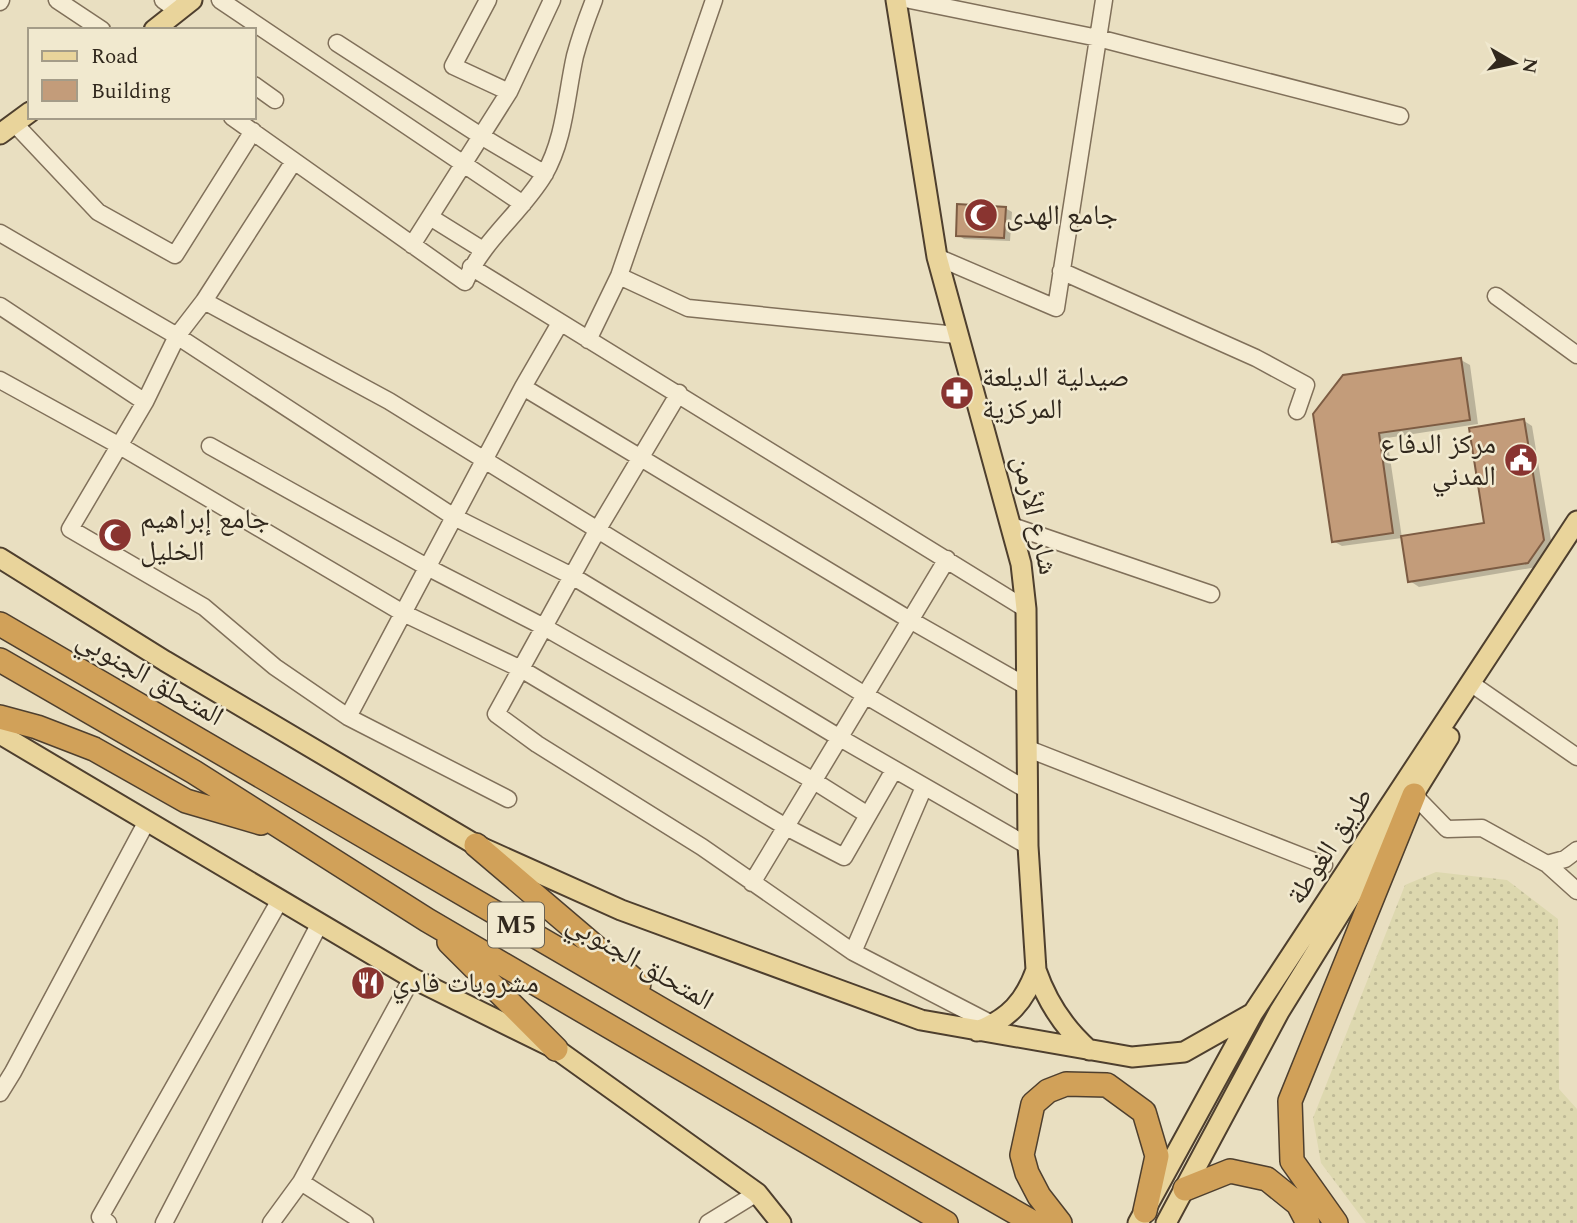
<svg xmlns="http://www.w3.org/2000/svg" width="1577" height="1223" viewBox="0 0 1577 1223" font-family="Spectral,'Noto Naskh Arabic',serif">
<defs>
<pattern id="farmland-dots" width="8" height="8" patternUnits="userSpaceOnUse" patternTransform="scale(1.75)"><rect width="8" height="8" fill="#ddd8af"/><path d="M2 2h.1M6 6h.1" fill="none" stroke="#beb996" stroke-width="1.8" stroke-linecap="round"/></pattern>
</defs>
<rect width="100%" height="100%" fill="#e9dfc1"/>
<!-- farmland -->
<path fill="url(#farmland-dots)" d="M1436,872L1507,880L1558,919L1559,1089L1577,1109V1223H1366L1321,1163L1313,1118L1405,885Z"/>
<!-- shadow -->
<path fill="#0003" d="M1005,208L1012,212L1010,241L964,239L958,235Z
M1461,360L1470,365L1478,424L1387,438L1402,538L1342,546L1333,541L1315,415Z
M1523,420L1532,426L1552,546L1537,567L1419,587L1410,581L1486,524Z"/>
<!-- building -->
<path fill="#c39c7a" stroke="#7d5c43" stroke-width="2" d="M957,204L1006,207L1004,238L956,236Z
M1461,358L1470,420L1379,433L1393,533L1332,542L1313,414L1343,375Z
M1524,419L1544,540L1528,563L1408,582L1401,536L1484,523L1469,428Z"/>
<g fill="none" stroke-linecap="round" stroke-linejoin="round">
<!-- minor casing -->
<g stroke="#80705a" stroke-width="19">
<path id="minor" d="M57,0L102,30
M163,0L178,11
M220,0L523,204
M488,0L453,66L509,92
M910,0L1098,38L1400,116
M0,2L1,0
M337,43L481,136L545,174
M254,85L275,100
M232,117L465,282C483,240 521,213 544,175C565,139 566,96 575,56C580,37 587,18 594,0
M14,123L98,212L175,255L253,131
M294,161L204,301L177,336L145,402L70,529L204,607L275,667L348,717L508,799
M430,217L483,250
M0,233L177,336L454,517L572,576L840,738L1028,846
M412,245L509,92L552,0
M937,257L1056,308L1104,0
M471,267L1026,609
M1061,271L1256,358L1306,385L1297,411
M619,276L688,308L957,335
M1496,296L1577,355
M204,301L389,401L865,695L1027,790
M0,306L145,402
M588,340L619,276L714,0
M0,380L120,446L403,613L521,669L786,827L844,857L894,770
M523,387L910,620L1026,686
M679,393L598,529L496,714L537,744L702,847L853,952L994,1025
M210,446L427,567L544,627L814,781L868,815
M1012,526L1211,594
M1479,689L1577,757
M348,717L523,387L560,323
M1026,748L1324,865
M1414,795L1447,829L1482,828L1547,864L1577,891
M1547,864L1565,859L1577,850
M752,883L947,559
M853,952L924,787
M0,1093L13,1072L147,821
M301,1182L365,1223
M108,1223L100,1217L280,900
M164,1223L320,923
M271,1223L301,1182L412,978
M708,1223L757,1193"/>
</g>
<!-- major casing -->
<g stroke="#4e3f2e" stroke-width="23">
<path id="major" d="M896,0L937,257L1021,564L1026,609L1028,846L1036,970C1047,1002 1063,1027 1089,1050
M154,30L192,0
M0,134L30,112
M0,558L165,661L476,845L621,910L921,1020L1132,1057L1184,1052L1253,1013
M0,734L412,978L556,1049L757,1193L781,1223
M977,1031C1009,1019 1025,1001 1036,970
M1138,1223L1253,1013L1577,521
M1166,1223L1279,1012L1449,737"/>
</g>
<!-- highway casing -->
<g stroke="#4e3f2e" stroke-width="26">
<path id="highway" d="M0,624L669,1014L1034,1223
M0,660L194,772L427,920L946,1223
M0,717L37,727L94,749L186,801L261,823
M476,845L639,984
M449,942L556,1049
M1185,1189L1230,1171L1267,1179L1298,1204L1308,1223
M1060,1223L1039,1196L1027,1173L1022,1155L1033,1104L1048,1091L1066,1084L1107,1085L1144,1112L1157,1156L1145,1211
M1336,1223L1292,1161L1290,1101L1414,795"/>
</g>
<!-- minor -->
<use href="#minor" stroke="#f5ecd3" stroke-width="16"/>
<!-- major -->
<use href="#major" stroke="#e9d49b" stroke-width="19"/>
<!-- highway -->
<use href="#highway" stroke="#d1a159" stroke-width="23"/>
</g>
<!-- icons -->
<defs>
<g id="mosque-disc" transform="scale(1.75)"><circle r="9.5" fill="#893430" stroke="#f1e9cf"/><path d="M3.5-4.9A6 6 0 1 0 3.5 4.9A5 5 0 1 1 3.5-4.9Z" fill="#fff"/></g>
<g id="pharmacy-disc" transform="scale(1.75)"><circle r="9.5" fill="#893430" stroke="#f1e9cf"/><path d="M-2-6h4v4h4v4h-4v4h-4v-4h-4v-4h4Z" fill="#fff"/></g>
<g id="civic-disc" transform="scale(1.75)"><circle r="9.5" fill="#893430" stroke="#f1e9cf"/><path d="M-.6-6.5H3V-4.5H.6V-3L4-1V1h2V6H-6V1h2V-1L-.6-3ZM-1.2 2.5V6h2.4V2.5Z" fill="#fff"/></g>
<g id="restaurant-disc" transform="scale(1.75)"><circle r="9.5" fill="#893430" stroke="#f1e9cf"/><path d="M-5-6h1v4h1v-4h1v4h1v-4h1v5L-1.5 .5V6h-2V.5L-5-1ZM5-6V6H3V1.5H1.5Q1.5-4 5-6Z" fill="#fff"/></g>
</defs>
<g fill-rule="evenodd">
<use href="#mosque-disc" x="981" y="215"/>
<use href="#pharmacy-disc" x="957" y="393"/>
<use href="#civic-disc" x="1521" y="460"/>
<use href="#mosque-disc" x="115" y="535"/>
<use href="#restaurant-disc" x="368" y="983"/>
</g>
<g text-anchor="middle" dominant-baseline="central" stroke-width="5" stroke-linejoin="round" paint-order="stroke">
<!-- shield labels -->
<rect fill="#f1e9cf" stroke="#6b6252" stroke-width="2" x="488" y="902.5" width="56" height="45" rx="5"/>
<g font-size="26" font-weight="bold" fill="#31281d">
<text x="516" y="925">M5</text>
</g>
<!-- poi labels -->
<g font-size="28" fill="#31281d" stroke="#f1e9cf" text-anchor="start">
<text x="1006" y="215">جامع الهدى</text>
<text x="982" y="377">صيدلية الديلعة<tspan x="982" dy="32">المركزية</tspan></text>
<text x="1496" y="444" text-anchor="end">مركز الدفاع<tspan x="1496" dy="32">المدني</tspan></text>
<text x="140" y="519">جامع إبراهيم<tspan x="140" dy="32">الخليل</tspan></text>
<text x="392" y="983">مشروبات فادي</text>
</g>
<!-- street labels -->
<g font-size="28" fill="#31281d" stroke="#f1e9cf">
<text transform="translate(1035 515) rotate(77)">شارع الأرمن</text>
<text transform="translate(150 678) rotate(30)">المتحلق الجنوبي</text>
<text transform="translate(1330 846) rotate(-57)">طريق الغوطة</text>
<text transform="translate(640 962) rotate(30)">المتحلق الجنوبي</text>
</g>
</g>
<!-- legend -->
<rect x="28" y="28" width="228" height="91" fill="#f1e9cf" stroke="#a49c88" stroke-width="2"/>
<rect x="42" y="51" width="35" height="10" fill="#e9d49b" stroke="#a49c88" stroke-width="2"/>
<text x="91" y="63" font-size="21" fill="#31281d">Road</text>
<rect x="42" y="80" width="35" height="21" fill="#c39c7a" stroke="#a49c88" stroke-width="2"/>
<text x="91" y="98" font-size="21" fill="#31281d">Building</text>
<!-- north arrow -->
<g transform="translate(1514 63) rotate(99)" stroke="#f1e9cf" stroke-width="5" paint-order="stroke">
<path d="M0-5L12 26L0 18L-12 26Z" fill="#31281d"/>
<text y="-10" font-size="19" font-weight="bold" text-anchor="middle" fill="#31281d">N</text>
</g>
</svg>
